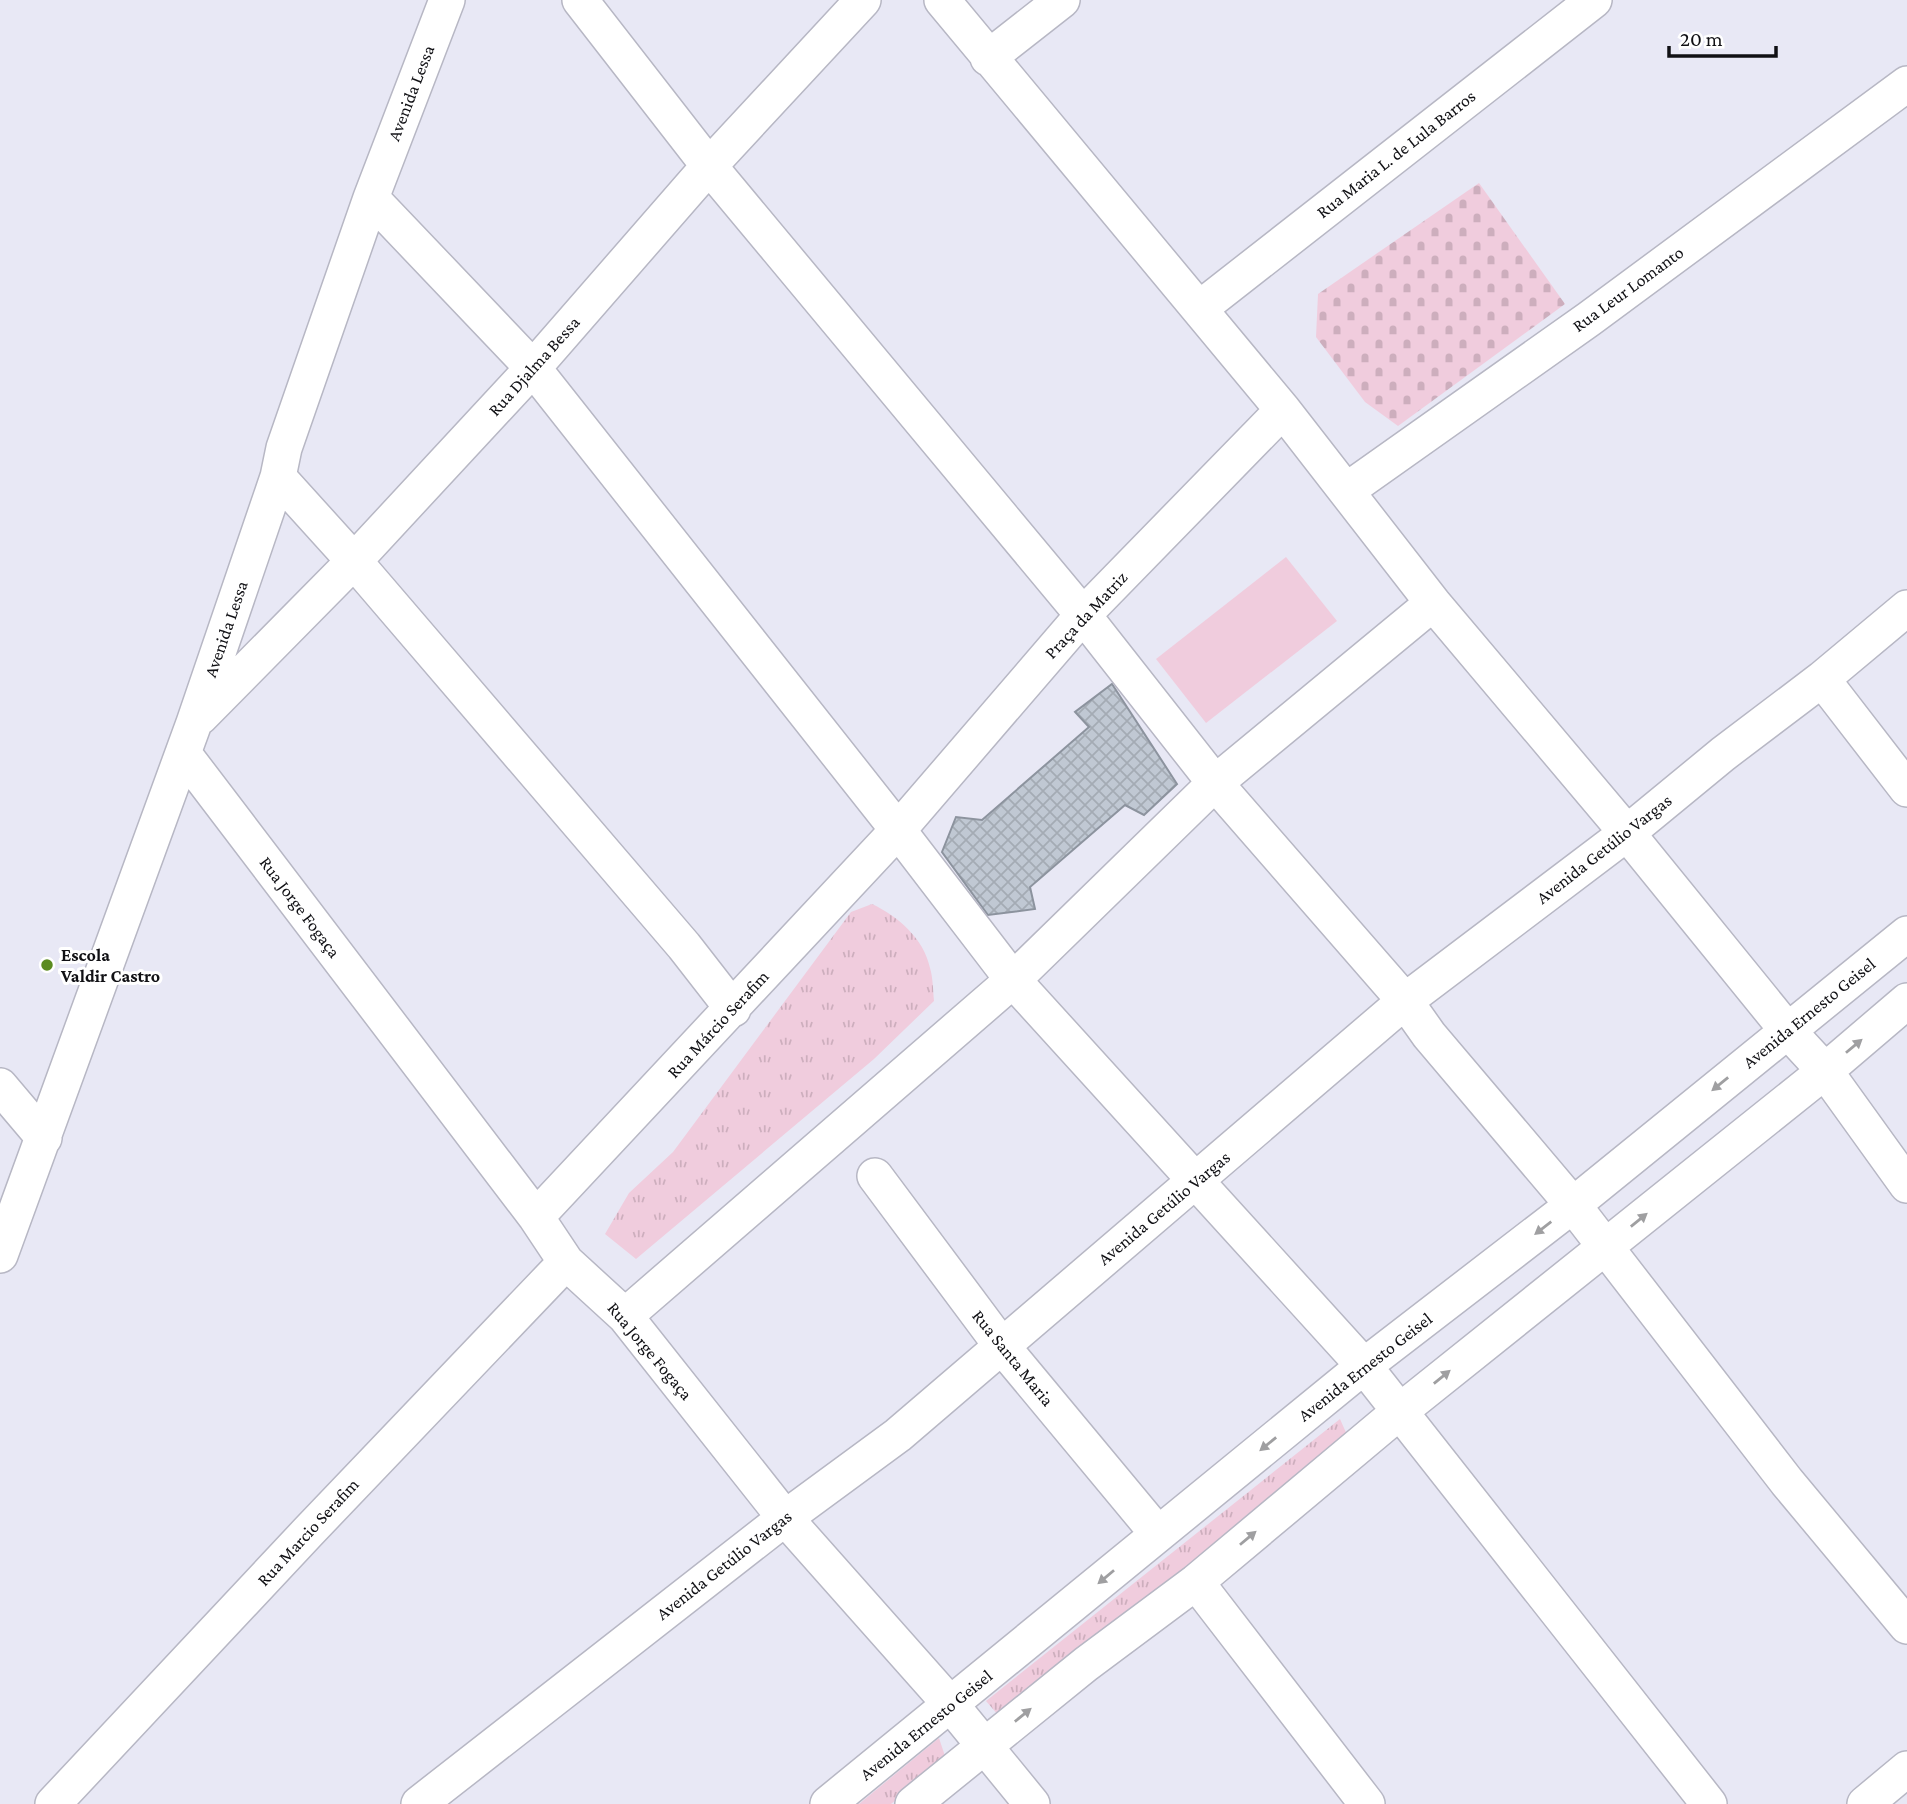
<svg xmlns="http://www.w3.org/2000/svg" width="1907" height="1804" viewBox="0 0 1907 1804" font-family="'Crimson Pro',serif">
<defs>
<pattern id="grass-tufts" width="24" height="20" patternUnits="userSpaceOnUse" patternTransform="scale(1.75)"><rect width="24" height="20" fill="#f0ccdd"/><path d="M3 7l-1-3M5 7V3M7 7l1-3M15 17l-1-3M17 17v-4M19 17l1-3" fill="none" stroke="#cdaebd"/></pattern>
<pattern id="cemetery-stones" width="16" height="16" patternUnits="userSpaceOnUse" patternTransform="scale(1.75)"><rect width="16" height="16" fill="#f0ccdd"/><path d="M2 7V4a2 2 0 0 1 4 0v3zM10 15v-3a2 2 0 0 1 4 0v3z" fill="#cdaebd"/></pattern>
<pattern id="building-cross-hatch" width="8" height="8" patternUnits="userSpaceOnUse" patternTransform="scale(1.75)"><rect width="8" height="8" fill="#c0c8d3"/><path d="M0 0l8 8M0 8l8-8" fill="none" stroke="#a4abb4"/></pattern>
</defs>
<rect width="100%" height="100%" fill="#e8e8f5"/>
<!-- grass -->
<path fill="url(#grass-tufts)" d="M872,904C897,916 924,938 930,968C933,978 933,990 934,1001L874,1059L636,1259L605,1234L629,1193L673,1152L851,912Z
M1340,1419L1348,1437L999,1716L986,1701Z
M939,1738L946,1759L891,1804H859Z"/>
<!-- cemetery -->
<path fill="url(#cemetery-stones)" d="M1479,183L1565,304L1398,426L1365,402L1316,337L1318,294Z"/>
<!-- garden -->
<path fill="#f0ccdd" d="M1286,557L1337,621L1206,723L1156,659Z"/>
<!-- building -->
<path fill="url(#building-cross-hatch)" stroke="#8c939e" stroke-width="2" d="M1112,684L1177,784L1144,815L1125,805L1030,887L1035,909L988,915L942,852L956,817L982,820L1089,727L1075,712Z"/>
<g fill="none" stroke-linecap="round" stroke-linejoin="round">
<!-- minor casing -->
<g stroke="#b7b7c4" stroke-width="38">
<path id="minor" d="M580,0L709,166L1083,615L1215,783L1405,1001L1429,1035L1573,1205L1787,1482L1907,1626
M942,0L1283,410L1433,603L1627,833L1787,1030L1825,1071L1907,1185
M988,58L1062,0
M371,198L533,368L898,830L1013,980L1364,1366L1709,1804
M1199,309L1594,0
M278,477L354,561L684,946L733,1009
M1346,491L1589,319L1907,84
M1822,679L1907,789
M200,717L354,561L533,368L709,166L863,0
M183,753L536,1217L566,1262L625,1316L785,1518L951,1705L1032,1804
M0,1086L44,1138
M875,1176L1001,1345L1158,1534
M536,1217L898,830L1083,615L1283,410
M0,1255L194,723L278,477L284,448L371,198L447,0
M625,1316L1013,980L1215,783L1433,603
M1196,1582L1367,1804
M53,1804L308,1532L566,1262
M419,1804L785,1518L898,1435L1405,1001L1627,833L1723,754L1822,679L1907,608
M828,1804L1364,1366L1573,1205L1907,934
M913,1804L1086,1664L1196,1582L1399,1412L1825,1071L1907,1001
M1865,1804L1907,1769"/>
</g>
<!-- minor -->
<use href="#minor" stroke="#fff" stroke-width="35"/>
</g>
<!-- one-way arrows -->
<defs><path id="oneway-solid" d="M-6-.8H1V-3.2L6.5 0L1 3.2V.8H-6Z" transform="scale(1.75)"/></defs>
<g fill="#9f9fa1">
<use href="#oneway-solid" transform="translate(1854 1046) rotate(-40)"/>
<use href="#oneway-solid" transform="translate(1720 1084) rotate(141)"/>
<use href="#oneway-solid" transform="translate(1639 1220) rotate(-39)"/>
<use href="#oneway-solid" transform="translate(1543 1228) rotate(142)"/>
<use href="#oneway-solid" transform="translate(1442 1377) rotate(-39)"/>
<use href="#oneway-solid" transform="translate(1268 1444) rotate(141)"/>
<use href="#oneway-solid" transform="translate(1248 1538) rotate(-40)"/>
<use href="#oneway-solid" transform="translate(1106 1577) rotate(140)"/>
<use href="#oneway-solid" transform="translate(1023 1715) rotate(-39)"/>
</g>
<!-- markers -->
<circle fill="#5b8b20" stroke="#fff" stroke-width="2.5" cx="47" cy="965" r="7"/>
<g text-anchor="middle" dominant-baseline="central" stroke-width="6" stroke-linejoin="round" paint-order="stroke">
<!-- street labels -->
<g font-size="18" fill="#101014" stroke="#fff">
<text transform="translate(411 93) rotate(-69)">Avenida Lessa</text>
<text transform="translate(1396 154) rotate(-38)">Rua Maria L. de Lula Barros</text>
<text transform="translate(1628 289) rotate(-36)">Rua Leur Lomanto</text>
<text transform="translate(534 366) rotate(-48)">Rua Djalma Bessa</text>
<text transform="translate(1086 615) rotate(-47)">Praça da Matriz</text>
<text transform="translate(226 629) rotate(-71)">Avenida Lessa</text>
<text transform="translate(1604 849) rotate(-38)">Avenida Getúlio Vargas</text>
<text transform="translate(300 907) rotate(53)">Rua Jorge Fogaça</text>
<text transform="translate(1809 1013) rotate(-39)">Avenida Ernesto Geisel</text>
<text transform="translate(718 1024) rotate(-47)">Rua Márcio Serafim</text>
<text transform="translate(1164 1208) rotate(-40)">Avenida Getúlio Vargas</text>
<text transform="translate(650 1351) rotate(50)">Rua Jorge Fogaça</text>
<text transform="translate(1013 1358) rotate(51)">Rua Santa Maria</text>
<text transform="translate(1365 1367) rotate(-38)">Avenida Ernesto Geisel</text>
<text transform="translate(308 1532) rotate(-47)">Rua Marcio Serafim</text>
<text transform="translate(724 1565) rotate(-38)">Avenida Getúlio Vargas</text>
<text transform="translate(926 1725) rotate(-39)">Avenida Ernesto Geisel</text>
</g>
<!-- poi labels -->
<g font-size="18" font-weight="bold" fill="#101014" stroke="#fff" text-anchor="start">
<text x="61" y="955">Escola<tspan x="61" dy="21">Valdir Castro</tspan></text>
</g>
</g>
<!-- scale -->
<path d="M1669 46v10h107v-10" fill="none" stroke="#101014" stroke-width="3.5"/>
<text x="1680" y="46" font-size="21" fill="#101014" stroke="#ffffff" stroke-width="5" paint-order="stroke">20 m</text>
</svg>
